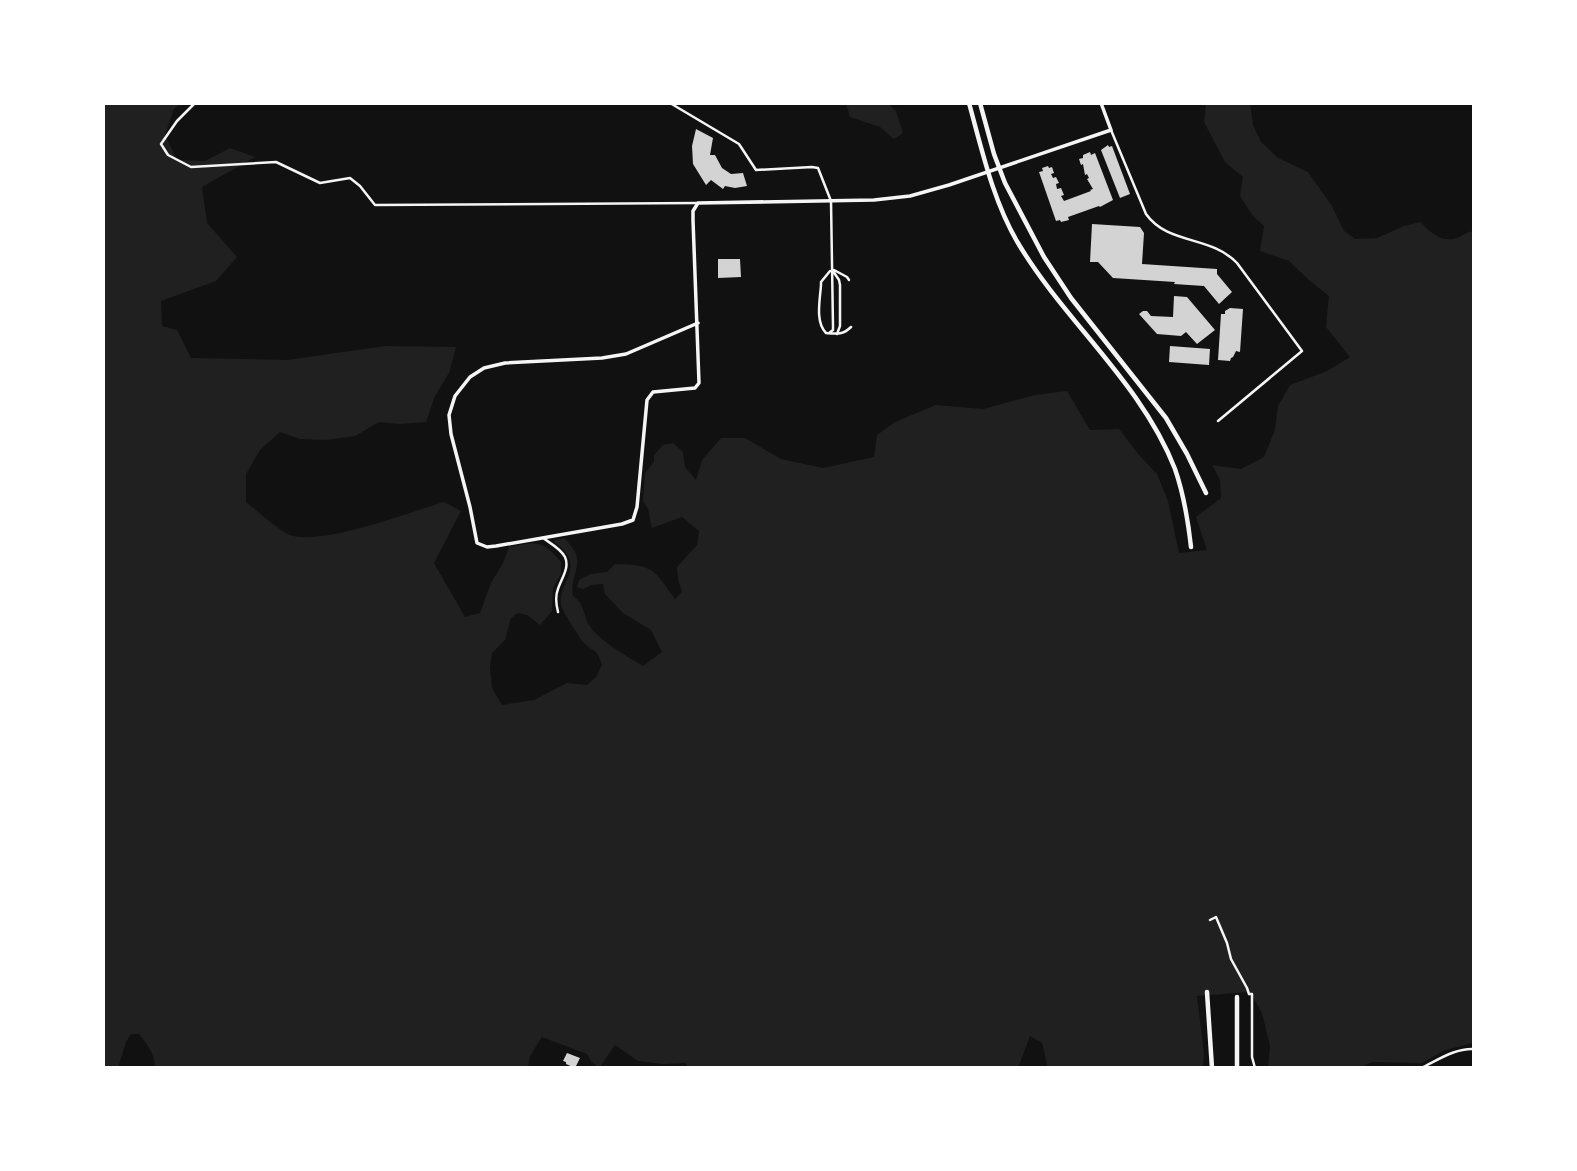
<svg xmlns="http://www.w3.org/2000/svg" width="1577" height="1171" viewBox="0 0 1577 1171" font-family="Ubuntu,sans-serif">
<rect width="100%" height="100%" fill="#111"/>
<!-- green -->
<path fill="#202020" d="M103,103H180L174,109L165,135L177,160L205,161L230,148L255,157L202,187L207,223L237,257L216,281L161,301L162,326L177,330L191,358L287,360L385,346L456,347L449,373L435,396L426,422L399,424L379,422L355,436L327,440L300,439L280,432L260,450L246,474V502C255,509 281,532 290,535C322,546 410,512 444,502L461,511L434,563L465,617L480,613L491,583L503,563L509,547C536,542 542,539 561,562V574L553,588L552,611L540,625L527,615L518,613L511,618L505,640L492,653L490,668L492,688L502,705L534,700L567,683L587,685L596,677L602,665C597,647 593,653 582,641C578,635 565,615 562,608C555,589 578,575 568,556C565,550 558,545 553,541L565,538C568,543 574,549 576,554C581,568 569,581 573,596C584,603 583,614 589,625C599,641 627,656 643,666L662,652L651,630L623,613L605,594L603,584L591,585L583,589L577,587L579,580L591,574L607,572L615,564C653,565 653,568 675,599L682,592L678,579L677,567L697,545L699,531L682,517L652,528L648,509L643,501L645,473L654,462V455L663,445L673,443L683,452L685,467L696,480L702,460L721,438H745L781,459L823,468L874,457L877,435L895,422L936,405L983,409L1035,395L1067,391L1090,430L1119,429L1139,455L1157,474L1168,501L1179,553L1207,550L1196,517L1221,498L1220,480L1212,465L1241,469L1264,457L1275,430L1278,406L1290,385L1327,371L1350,357L1326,327L1329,296L1310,281L1289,261L1260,251L1264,226L1253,216L1240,196L1243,177L1225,162L1204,122L1206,103H1250L1253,125L1261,142L1278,158L1308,172L1332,206L1344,231L1355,239L1377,238L1404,226L1421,222C1430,233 1443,243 1457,238C1464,235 1467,232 1474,231V1043L1445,1050L1422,1063L1372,1062L1359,1068H1268L1270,1046L1262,1013L1250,992L1197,996L1204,1053L1203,1068H1048L1042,1043L1030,1036L1018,1068H687L686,1063L663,1064L638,1061L615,1045L599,1068L591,1061L587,1054L542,1037L530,1056L528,1068H155C155,1054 147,1044 139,1034H131L126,1042L118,1068H103Z
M846,103H887L896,111L903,133L894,139L880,127L850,117Z"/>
<!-- building -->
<path fill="#d3d3d3" d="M696,129L713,138L710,155H715L722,168L731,174L743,173L747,186L735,188L725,186L723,189L711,180L706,185L693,164L692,146Z
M1108,145L1109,147L1112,146L1130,194L1120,198L1101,150Z
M1090,152L1091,155L1095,153L1113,200L1100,207L1099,206L1068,217L1069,220L1061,222L1060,220L1056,221L1039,172L1043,171L1042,168L1048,166L1049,168L1052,167L1054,173L1051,174L1053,178L1056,177L1059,183L1056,184L1057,189L1061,188L1064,195L1061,196L1064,201L1091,191L1090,190L1093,189L1087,179L1089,178L1087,174L1085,175L1083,164L1081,165L1079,159L1083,158V155Z
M1092,224L1140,227L1144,233L1142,264L1217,269V274L1232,292L1219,304L1204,286L1174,284L1175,282L1113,278L1098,262H1090Z
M718,259H740L741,277L718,278Z
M1174,296L1187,297L1215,330L1197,344L1186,332L1181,336L1157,334L1139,314L1143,311H1147L1151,316L1173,317Z
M1230,308L1243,309L1240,352L1236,351L1233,357L1231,358L1230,361L1218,360L1221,314H1225V311Z
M1170,346L1210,349L1209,365L1169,362Z
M567,1053L580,1058L575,1068L566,1064V1062L563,1061Z"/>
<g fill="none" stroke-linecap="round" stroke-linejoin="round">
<!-- minor -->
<path stroke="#f5f5f5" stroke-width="2.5" d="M195,103L177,121L161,144L168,155L191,167L276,162L320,183L350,178L360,186L375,205L698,203
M670,103L739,144L756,170L812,167L818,168L831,201L833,326V330L829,333
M1111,130L1146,214C1168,245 1210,235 1237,263L1302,351L1218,421
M834,270L847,277L849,280
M830,271L821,282V285C820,300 815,322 826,333C837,334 843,335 851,327
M833,271L839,280L840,285V326L837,334
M543,538C550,543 561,549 565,557C570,568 561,579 558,589C555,596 556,604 558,612
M1210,920L1216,917L1227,943L1231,959L1247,988L1249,994H1252V1057L1255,1068
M1421,1068C1438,1060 1455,1048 1474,1049"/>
<!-- tertiary -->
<path stroke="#f5f5f5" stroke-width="3.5" d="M698,323L626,354L602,358L505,363L484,368L470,377L455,396L449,415L451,434L470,507L477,543L487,547L496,546L622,524L633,520L637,507L647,400L653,392L695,388L699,383L693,220V211L698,203L874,200L910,196L949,185L1111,130L1101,103"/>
<!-- secondary -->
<path stroke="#f5f5f5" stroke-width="4.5" d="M969,103C982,150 993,201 1018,243C1065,322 1141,382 1175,469C1184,495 1188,520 1191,547
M980,103L994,154L1005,183L1044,257L1071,298L1166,418L1187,454L1206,493
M1207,992L1212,1068
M1237,1068V997"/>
</g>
<!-- border -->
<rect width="1577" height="1171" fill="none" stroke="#ffffff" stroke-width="210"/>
</svg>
